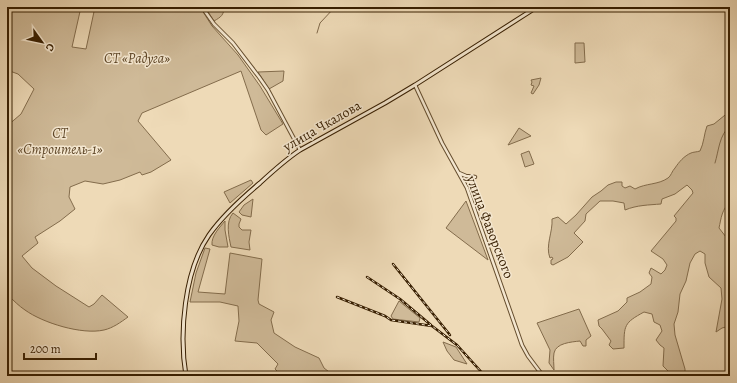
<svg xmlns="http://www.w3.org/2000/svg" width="737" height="383" viewBox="0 0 737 383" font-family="Alegreya,serif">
<rect width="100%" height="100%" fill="#eedab7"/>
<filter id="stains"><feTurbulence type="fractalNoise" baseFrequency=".005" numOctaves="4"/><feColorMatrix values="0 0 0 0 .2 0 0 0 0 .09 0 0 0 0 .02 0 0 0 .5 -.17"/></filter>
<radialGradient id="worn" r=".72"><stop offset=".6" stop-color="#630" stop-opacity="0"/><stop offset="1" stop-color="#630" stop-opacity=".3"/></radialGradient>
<!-- green -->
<path fill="#cfba98" stroke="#836c4c" d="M7,7H81L72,47L86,49L95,7H200L212,26L238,55L260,86L283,124L266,135L261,130L241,71L142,113L138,121L171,160L151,172L142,175L140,172L120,180L103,184L85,181L70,187L69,197L75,209L60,221L35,237L38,243L22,256L32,268L56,286L89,307L94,304L102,295L128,317C121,322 113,328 104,330C82,335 43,323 25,310C19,306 14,301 9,296L7,294V126L21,114L34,89L18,74L7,70Z
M205,7H224C224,15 221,17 214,21Z
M575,43H584L585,62L575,63Z
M284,71L283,81L269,89L258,72Z
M541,78L539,85L533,94L531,93L534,86L531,85L532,82L531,80Z
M730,111V203C722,208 721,219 719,228L726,237L727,247L730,252V330L726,327L722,328L716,332L722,299L721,288L709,277L705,263V254L700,251L695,254L690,263L686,281L680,294L678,312L674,324L675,335L685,369V372L682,376H673L663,366L664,348L660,345L656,340L662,331L660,325L654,322L652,314L644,312C624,323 624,325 624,348L613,349L609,345L611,341L602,329L599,326L598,320L618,311L627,302V298L640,292L651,284L652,277L649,273L651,268L661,274L665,270L667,265L663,259L651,251L676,221V218L674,216L693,193L692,190L687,185L675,194L662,199L661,204C649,205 637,205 625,210L624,203L613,201H600L586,214L585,221L574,233L583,242L568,257L553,265L551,264V260L553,259L552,257L550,258C545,246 553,232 552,219L558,217L566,224L576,215L592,197L601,191L608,185L616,182H622V186L625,188L630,186L635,189C646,183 658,185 668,178C671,176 672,171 675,168C679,162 684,156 691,153C693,152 697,152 700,151C704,143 704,134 707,126L714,124Z
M519,128L531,136L508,145Z
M529,151L534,164L525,167L521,154Z
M251,180L253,183L230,203L224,192Z
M253,199L251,217L242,215L239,212L244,205Z
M466,201L488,260L446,228Z
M233,213L241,219L239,224V227L242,230H251L249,242L250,250L231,247C229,237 225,222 233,213Z
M225,221V230L228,247H219L212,245C211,236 220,227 225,221Z
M205,248L210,249L198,292L225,294L230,253L262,259L258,300L259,304L274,312L271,320L274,333L295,347L319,358L324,368L333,375L332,376H282L275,369L278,364L257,343L235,341L239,321L238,306L220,302H190L196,273Z
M399,301L420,318L419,322L393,319L391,316Z
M579,309L591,336L586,340V346H583L580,341C571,342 556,343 554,353C553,358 554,365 554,370L549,363L550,350L537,323Z
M443,342L456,347L467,364L454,360L447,351Z"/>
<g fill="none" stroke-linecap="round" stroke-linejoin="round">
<!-- stream -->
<path stroke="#806849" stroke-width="1" d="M317,33L320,23L335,7
M715,163C719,150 719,135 730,126"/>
<!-- tertiary casing -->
<g stroke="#654d2e" stroke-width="4.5">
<path id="tertiary" d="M202,7L214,24L233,43L259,77L268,90L300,150
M415,85L442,143L467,188L522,345L528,356L543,376
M459,173L466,176L475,177"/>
</g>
<!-- secondary casing -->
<g stroke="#371e00" stroke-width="5">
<path id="secondary" d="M186,376C179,334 184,271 209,235C223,215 241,199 260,183C273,171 285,160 300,150L385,103L415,85L537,7"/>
</g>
<!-- tertiary -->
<use href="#tertiary" stroke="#f4e7d0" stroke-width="2.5"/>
<!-- secondary -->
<use href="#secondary" stroke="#f4e7d0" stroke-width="3"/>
<!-- rail casing -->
<g stroke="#371e00" stroke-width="2.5">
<path id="rail" d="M393,264L450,335
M367,277L400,299L431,325
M337,297L385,316L391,320L432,326L457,345L485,376"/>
</g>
<!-- rail -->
<use href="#rail" stroke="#f4e7d0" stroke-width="1" stroke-dasharray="3" stroke-linecap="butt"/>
</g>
<g text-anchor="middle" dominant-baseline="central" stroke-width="3" stroke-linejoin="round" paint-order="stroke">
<!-- park labels -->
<g font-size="14" font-style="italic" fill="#5d4526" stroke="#f4e7d0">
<text x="137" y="58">СТ «Радуга»</text>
<text x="60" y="133">СТ<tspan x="60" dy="16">«Строитель-1»</tspan></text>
</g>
<!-- street labels -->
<g font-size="14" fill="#371e00" stroke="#f4e7d0">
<text transform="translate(322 126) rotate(-30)">улица Чкалова</text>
<text transform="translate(490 227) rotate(69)">улица Фаворского</text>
</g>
</g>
<!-- margin -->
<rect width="737" height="383" fill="none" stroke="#eedab7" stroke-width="24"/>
<rect x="8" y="8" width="721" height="367" fill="none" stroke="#371e00" stroke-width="2"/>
<rect x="12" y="12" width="713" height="359" fill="none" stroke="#371e00"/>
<!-- north arrow -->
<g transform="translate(42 42) rotate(123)" stroke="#f4e7d0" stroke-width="3" paint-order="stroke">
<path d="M0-3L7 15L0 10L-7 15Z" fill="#371e00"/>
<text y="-6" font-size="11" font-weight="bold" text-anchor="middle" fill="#371e00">С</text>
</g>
<!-- scale -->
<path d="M24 353v6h72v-6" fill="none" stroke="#371e00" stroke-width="2"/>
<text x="30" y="353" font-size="12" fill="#371e00" stroke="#f4e7d0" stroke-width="3" paint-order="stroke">200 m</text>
<rect width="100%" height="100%" filter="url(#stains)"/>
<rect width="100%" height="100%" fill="url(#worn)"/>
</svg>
